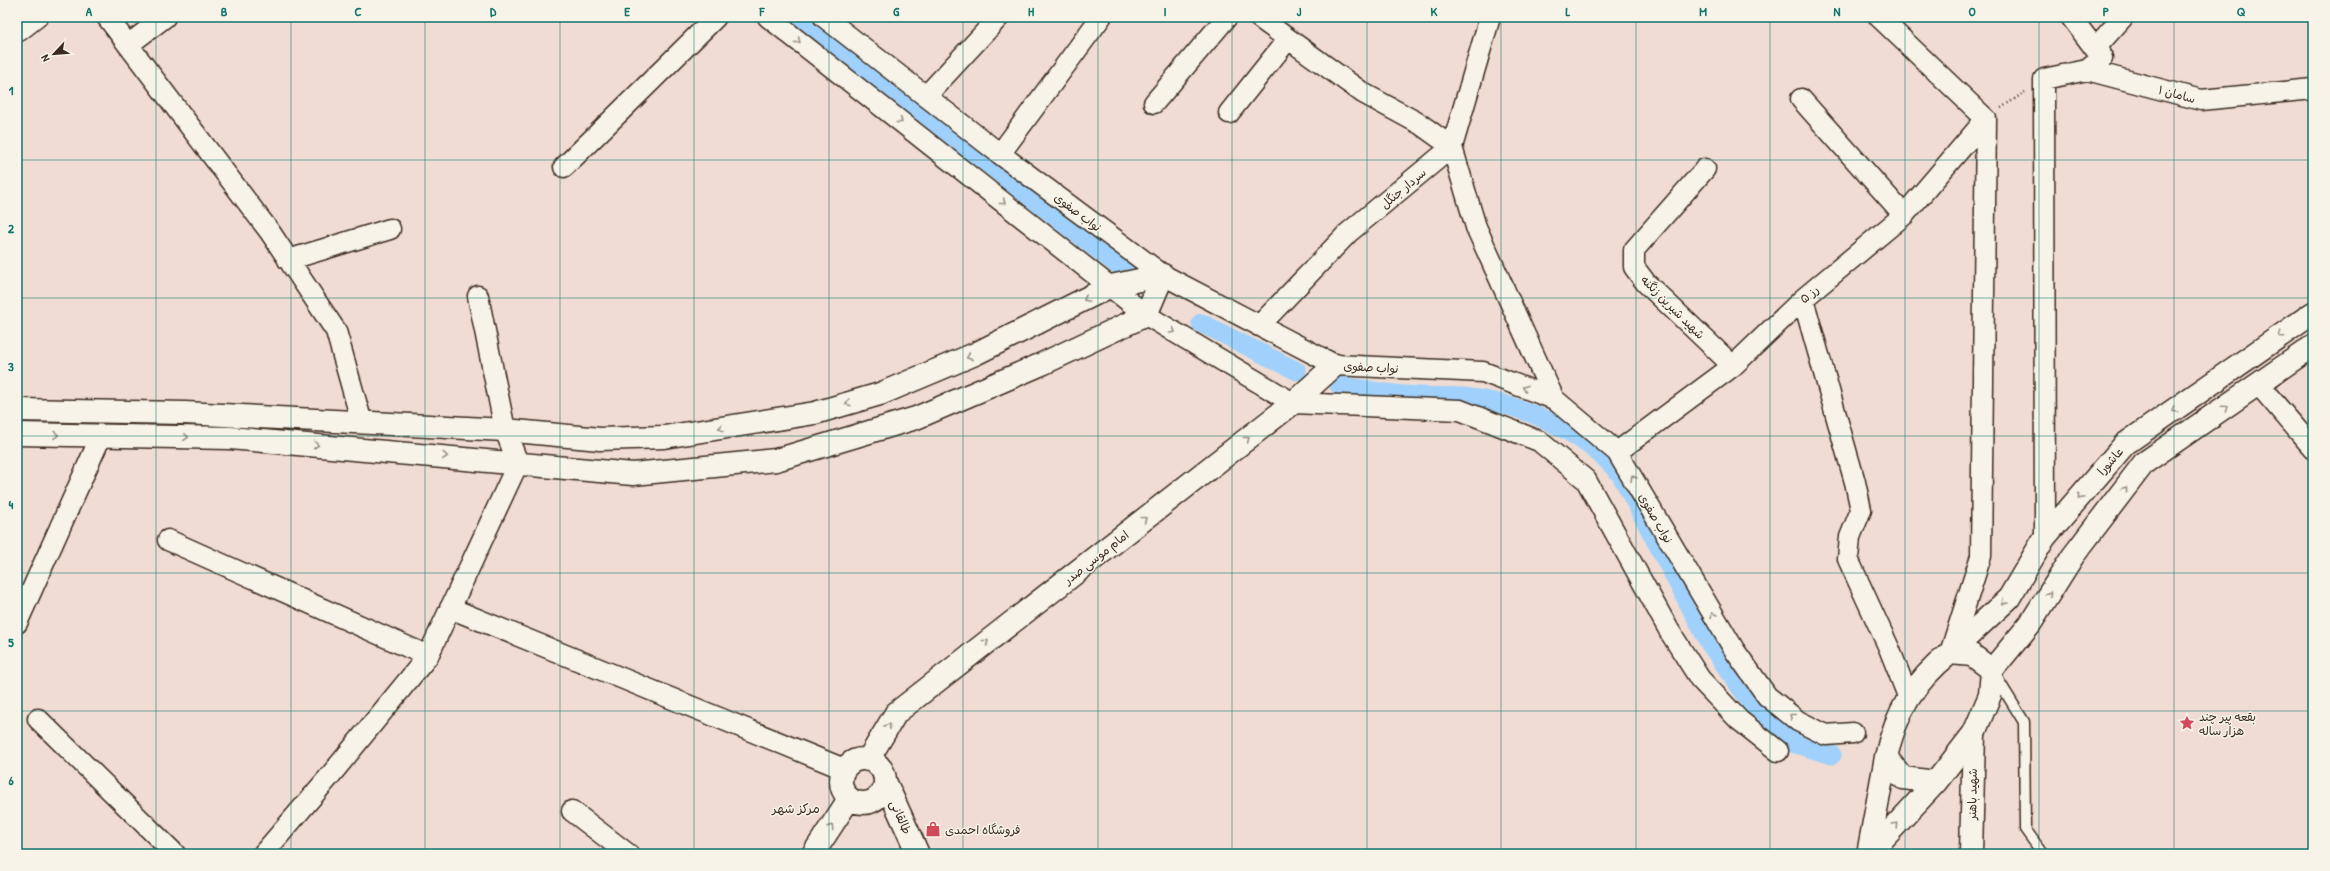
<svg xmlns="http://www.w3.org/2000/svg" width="2330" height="871" viewBox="0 0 2330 871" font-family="'Patrick Hand','Playpen Sans Arabic',sans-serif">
<rect width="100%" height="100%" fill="#f0dcd2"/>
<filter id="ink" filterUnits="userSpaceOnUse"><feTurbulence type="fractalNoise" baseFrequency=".025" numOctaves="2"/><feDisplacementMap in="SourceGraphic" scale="8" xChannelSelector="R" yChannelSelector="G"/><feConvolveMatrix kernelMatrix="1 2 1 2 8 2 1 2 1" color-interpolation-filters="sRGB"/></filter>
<g filter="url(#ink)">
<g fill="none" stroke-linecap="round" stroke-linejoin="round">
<!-- canal -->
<path stroke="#9fd1fc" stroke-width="19" d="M799,17L1142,284
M1201,323L1297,371
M1339,385C1361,389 1383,393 1405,395C1424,397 1444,396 1463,397C1522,403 1582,430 1621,475L1710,644L1752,704L1795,744L1832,755"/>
<!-- service casing -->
<g stroke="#3b2a1e" stroke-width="13">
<path id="service" d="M1995,675L2024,722L2025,829L2043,854"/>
</g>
<!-- minor casing -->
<g stroke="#3b2a1e" stroke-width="23">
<path id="minor" d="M107,17L270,232L336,331L362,423
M768,17L1146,315L1293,403L1460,410L1539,441L1586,480L1670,632L1700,679L1739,720L1778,751
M824,17L1000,154L1163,275L1335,365L1483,372L1554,399L1617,452L1735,651L1767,696L1798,721L1826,735L1853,733
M1258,17L1363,93L1420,124L1452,147L1476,227L1554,399
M1879,17L1986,119L1981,556L1950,653
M2071,17L2102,58
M17,29L19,31L37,17
M128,45L165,17
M2087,70L2102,58L2098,45L2123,17
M926,96L999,17
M1801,99L1904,215
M1154,103L1227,17
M1229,113L1288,39
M1000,154L1101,17
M564,167L716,17
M1705,169L1634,250V267L1646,283L1733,366
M288,260L390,229
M1803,299L1855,482L1861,510L1850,537L1848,559L1889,648L1908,696
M1259,326L1348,233L1452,147L1490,17
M2258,384L2313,448
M1617,452L1733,366L1803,299L1904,215L1986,119
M2045,537L2044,79L2087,70L2201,100L2313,89
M168,540L428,656
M450,608L844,769
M17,623L101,436
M38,719L175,854
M572,811L628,854
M263,854L329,777L428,656L518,463L505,430L478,296"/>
</g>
<!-- tertiary casing -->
<g stroke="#3b2a1e" stroke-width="25">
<path id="tertiary" d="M17,410L185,413L505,430L600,439L664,437L815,413L880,394L975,354L1111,286L1163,275
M17,434L230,438L633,474L776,460L916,418L1042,364L1146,315L1163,275
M1950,653L2009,598L2045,537L2125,444L2313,313
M1992,670L2030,624L2073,556L2144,463L2313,346
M841 781a22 22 0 1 1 44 0a22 22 0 1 1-44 0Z
M868,760L896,713L1293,403L1335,365
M885,781L918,854
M813,854L849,799
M1971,854L1974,733"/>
</g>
<!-- secondary casing -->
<g stroke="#3b2a1e" stroke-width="25">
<path id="secondary" d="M1868,854L1886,757
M1869,854L1936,782L1974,733L1990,695L1992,670L1972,655L1950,653C1914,682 1896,712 1886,757L1903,778L1936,782"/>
</g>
<!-- path -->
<path stroke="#3b2a1e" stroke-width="2.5" stroke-dasharray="1 3" stroke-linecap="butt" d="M2001,108L2025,92"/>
<!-- service -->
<use href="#service" stroke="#f7f3e8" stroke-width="10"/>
<!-- minor -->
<use href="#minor" stroke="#f7f3e8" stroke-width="20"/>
<!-- tertiary -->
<use href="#tertiary" stroke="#f7f3e8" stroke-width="22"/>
<!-- secondary -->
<use href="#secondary" stroke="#f7f3e8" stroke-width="22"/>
</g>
<!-- one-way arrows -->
<defs><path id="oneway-chevron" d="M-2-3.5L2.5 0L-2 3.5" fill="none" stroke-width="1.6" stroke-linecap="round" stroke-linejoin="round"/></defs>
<g stroke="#998e83">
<use href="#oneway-chevron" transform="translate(798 41) rotate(38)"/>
<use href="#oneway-chevron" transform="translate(900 121) rotate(38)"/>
<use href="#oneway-chevron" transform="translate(1003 202) rotate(38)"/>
<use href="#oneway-chevron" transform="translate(1086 299) rotate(153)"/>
<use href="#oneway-chevron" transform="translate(1173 331) rotate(31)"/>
<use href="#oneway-chevron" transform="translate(2281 335) rotate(145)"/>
<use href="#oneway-chevron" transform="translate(969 357) rotate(157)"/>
<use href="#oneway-chevron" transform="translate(1525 388) rotate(-159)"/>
<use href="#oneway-chevron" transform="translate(848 403) rotate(163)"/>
<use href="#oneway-chevron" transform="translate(2225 408) rotate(-35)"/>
<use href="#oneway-chevron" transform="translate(2174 410) rotate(145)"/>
<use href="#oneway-chevron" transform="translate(721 428) rotate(171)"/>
<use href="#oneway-chevron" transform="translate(56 435) rotate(1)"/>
<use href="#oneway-chevron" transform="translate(186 437) rotate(1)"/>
<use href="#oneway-chevron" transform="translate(1247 439) rotate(-38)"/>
<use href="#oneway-chevron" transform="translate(316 445) rotate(5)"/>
<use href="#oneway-chevron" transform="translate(445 456) rotate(5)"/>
<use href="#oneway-chevron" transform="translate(1633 478) rotate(-121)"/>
<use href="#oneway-chevron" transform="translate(2125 489) rotate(-53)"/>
<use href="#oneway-chevron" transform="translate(2080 497) rotate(131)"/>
<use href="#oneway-chevron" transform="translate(1144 519) rotate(-38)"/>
<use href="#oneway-chevron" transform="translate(2049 594) rotate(-58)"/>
<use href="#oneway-chevron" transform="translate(2004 602) rotate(136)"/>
<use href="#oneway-chevron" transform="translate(1713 615) rotate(-121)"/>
<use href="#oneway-chevron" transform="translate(986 642) rotate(-38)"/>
<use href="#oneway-chevron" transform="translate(1792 716) rotate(-141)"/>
<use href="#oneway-chevron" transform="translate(888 726) rotate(-59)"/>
<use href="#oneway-chevron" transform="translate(1896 825) rotate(-47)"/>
<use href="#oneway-chevron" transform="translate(831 827) rotate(-56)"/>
</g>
</g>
<!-- grid -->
<path fill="none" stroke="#0f766e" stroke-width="1" stroke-opacity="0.55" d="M156,17V854M291,17V854M425,17V854M560,17V854M694,17V854M829,17V854M963,17V854M1098,17V854M1232,17V854M1367,17V854M1501,17V854M1636,17V854M1770,17V854M1905,17V854M2039,17V854M2174,17V854M17,160H2313M17,298H2313M17,436H2313M17,573H2313M17,711H2313"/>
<!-- icons -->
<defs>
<g id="sight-bare" transform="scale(1.2)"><path d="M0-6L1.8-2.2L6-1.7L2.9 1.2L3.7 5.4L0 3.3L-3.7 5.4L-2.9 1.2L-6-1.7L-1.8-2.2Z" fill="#d1495b" stroke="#f7f3e8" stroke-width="2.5" paint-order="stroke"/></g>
<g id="shop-bare" transform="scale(1.2)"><path d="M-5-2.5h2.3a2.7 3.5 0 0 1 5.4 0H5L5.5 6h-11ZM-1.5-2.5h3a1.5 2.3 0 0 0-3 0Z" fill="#d1495b" stroke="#f7f3e8" stroke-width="2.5" paint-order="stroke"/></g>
</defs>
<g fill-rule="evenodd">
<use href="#sight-bare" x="2187" y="723"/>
<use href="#shop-bare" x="933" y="829"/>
</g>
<g text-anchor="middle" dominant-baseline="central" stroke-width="3" stroke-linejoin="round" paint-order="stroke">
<!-- street labels -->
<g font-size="12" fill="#3b2a1e" stroke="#f7f3e8">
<text transform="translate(2177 94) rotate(15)">سامان ۱</text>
<text transform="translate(1403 188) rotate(-40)">سردار جنگل</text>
<text transform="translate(1078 212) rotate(37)">نواب صفوی</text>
<text transform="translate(1809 294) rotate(-41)">رز ۵</text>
<text transform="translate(1673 307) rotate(45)">شهید شیرین زنگنه</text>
<text transform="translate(1371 367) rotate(3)">نواب صفوی</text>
<text transform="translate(2110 461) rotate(-49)">عاشورا</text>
<text transform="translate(1656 518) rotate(60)">نواب صفوی</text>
<text transform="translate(1096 557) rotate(-38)">امام موسی صدر</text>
<text transform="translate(1972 794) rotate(-89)">شهید باهنر</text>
<text transform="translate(901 817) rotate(66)">طالقانی</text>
</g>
<!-- poi labels -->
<g font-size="12" fill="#3b2a1e" stroke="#f7f3e8" text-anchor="start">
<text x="2199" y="716">بقعه پیر چند<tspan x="2199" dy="14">هزار ساله</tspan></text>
<text x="945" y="829">فروشگاه احمدی</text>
</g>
<!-- neighbourhood labels -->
<g font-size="13" fill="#3b2a1e" stroke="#f7f3e8">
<text x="796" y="808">مرکز شهر</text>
</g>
</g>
<!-- margin -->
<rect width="2330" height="871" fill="none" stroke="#f7f3e8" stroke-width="44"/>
<!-- north arrow -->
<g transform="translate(54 54) rotate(244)" stroke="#f7f3e8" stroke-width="3" paint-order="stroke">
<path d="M0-3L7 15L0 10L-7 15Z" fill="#3b2a1e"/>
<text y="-6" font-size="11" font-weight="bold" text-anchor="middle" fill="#3b2a1e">N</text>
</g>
<rect x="22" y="22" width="2286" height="827" fill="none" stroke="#0f766e" stroke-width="1.5"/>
<g font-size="13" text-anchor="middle" font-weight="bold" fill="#0f766e">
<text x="89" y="16">A</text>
<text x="224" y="16">B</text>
<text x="358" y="16">C</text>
<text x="493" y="16">D</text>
<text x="627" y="16">E</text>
<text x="762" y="16">F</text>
<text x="896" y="16">G</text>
<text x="1031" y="16">H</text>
<text x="1165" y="16">I</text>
<text x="1299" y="16">J</text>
<text x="1434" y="16">K</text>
<text x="1568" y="16">L</text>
<text x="1703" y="16">M</text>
<text x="1837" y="16">N</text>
<text x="1972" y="16">O</text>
<text x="2106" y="16">P</text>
<text x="2241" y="16">Q</text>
<text x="11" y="95">1</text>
<text x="11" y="233">2</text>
<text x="11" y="371">3</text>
<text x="11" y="509">4</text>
<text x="11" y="647">5</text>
<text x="11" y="785">6</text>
</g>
</svg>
